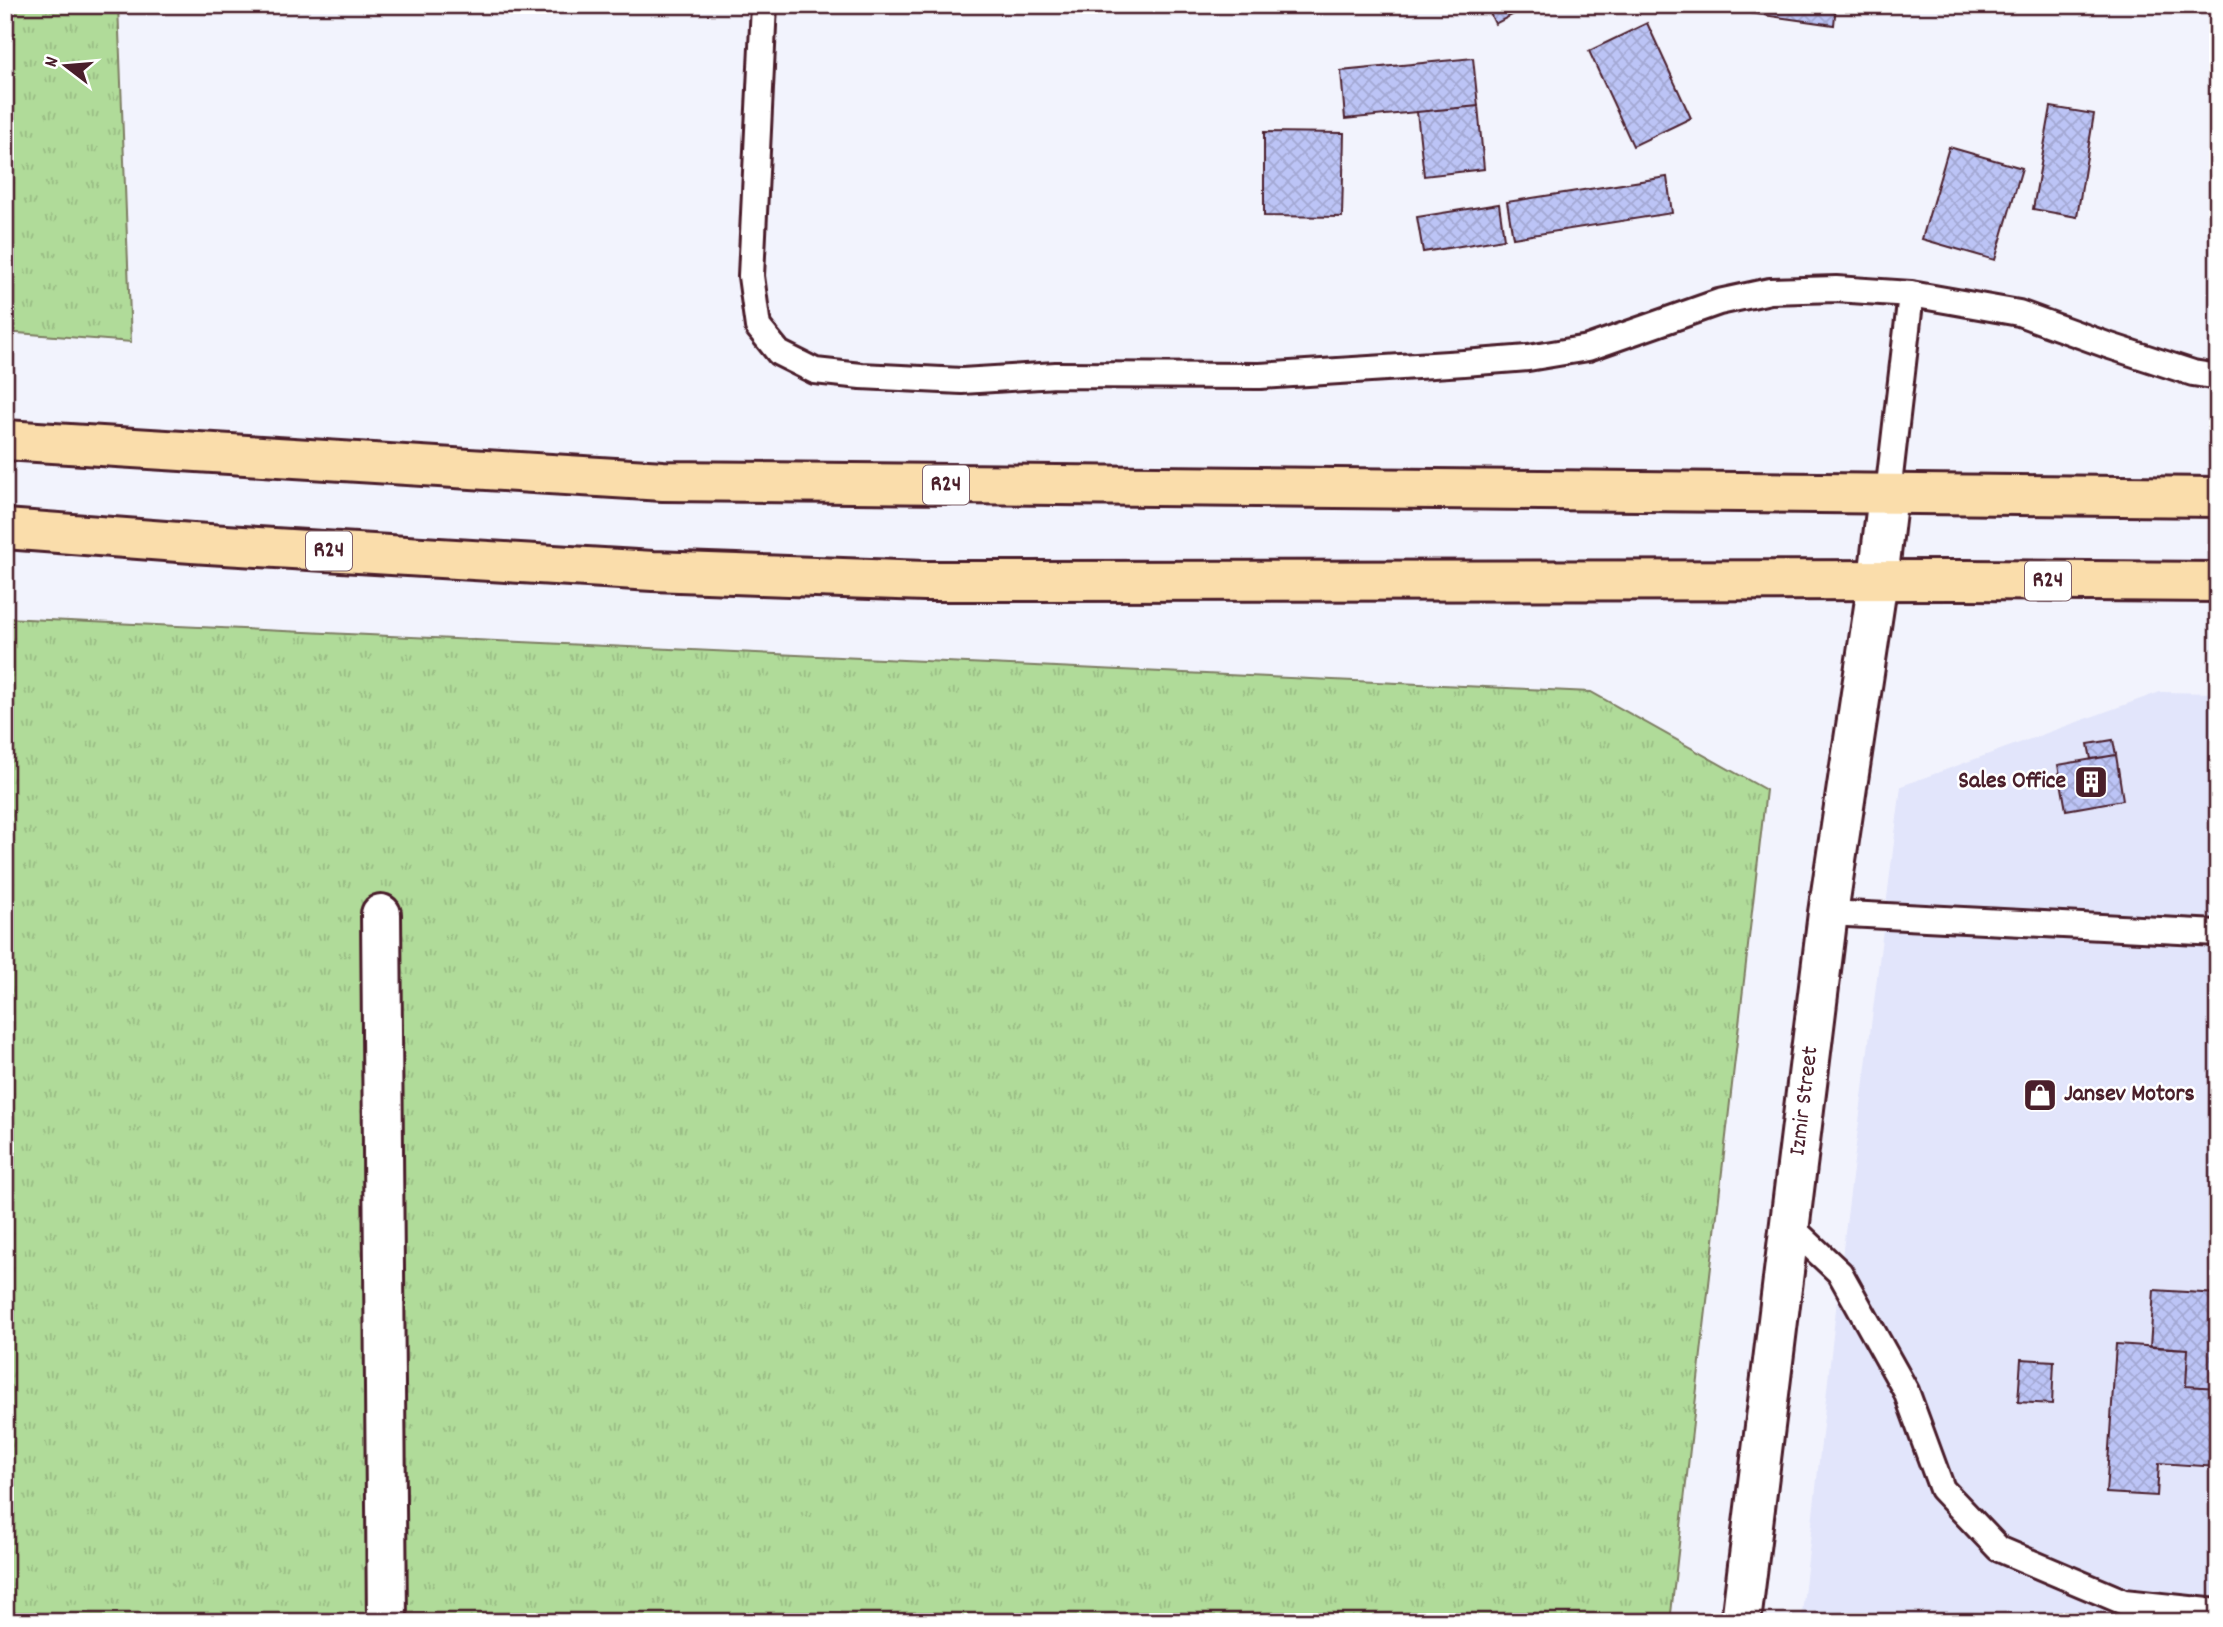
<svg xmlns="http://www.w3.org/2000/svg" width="2223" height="1627" viewBox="0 0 2223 1627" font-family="Dekko,sans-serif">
<defs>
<pattern id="grass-tufts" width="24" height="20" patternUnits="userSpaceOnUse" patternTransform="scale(1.75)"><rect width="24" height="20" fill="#b0db99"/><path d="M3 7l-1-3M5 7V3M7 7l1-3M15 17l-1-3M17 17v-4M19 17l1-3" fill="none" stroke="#99bc84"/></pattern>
<pattern id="building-cross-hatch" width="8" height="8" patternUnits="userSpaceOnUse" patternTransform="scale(1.75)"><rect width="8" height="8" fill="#bcc4f6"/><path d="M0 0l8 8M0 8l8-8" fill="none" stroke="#a3a8d3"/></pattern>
</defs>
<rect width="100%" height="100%" fill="#f2f3fd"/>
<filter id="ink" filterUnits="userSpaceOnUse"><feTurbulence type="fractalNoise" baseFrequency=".0143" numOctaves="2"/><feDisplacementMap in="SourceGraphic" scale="14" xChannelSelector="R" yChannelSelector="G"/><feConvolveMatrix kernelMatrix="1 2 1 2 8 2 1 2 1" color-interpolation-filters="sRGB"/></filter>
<g filter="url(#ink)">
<!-- built -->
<path fill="#e2e5fb" d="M2160,692L2218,693V1622H1801L1840,1273L1901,786Z"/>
<!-- grass -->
<path fill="url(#grass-tufts)" stroke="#7d7d62" stroke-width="2" d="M5,5H118L131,342L5,332Z
M5,618L1591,692L1766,790L1670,1622H5Z"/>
<!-- building -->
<path fill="url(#building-cross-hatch)" stroke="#4a1f2b" stroke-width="2" d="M1486,5H1531L1495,24Z
M1729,5H1836L1834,25L1728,10Z
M1647,23L1691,118L1633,146L1589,51Z
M1473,58L1478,106L1345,119L1341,71Z
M1478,106L1484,169L1424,176L1417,112Z
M2051,107L2094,114L2077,217L2033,209Z
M1264,132L1344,133L1342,217L1264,216Z
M1949,147L2022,168L1995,260L1922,239Z
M1667,177L1672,213L1513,238L1507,202Z
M1499,204L1504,239L1423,252L1417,217Z
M2113,740L2116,755L2091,759L2088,744Z
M2116,755L2123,800L2066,810L2058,765Z
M2154,1290L2218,1294V1388L2186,1386L2188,1349L2150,1347Z
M2116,1344L2188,1349L2186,1386L2218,1388V1467L2159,1463L2157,1496L2106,1493Z
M2021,1359L2054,1361L2052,1404L2018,1402Z"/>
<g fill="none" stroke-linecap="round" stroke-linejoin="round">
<!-- lane casing -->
<g stroke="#4a1f2b" stroke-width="30">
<path id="lane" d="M764,5L751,276L758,327L779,353L815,371L861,376L962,381L1056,375L1260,376L1464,363L1528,358L1588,348L1719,302L1770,291L1836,289L1911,294L2019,313L2107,345L2193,373L2218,377
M1888,494L1911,294
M1828,913L2218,933
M1790,1226L1840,1273L1906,1391L1942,1489L1999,1549L2124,1602L2218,1612"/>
</g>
<!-- street casing -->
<g stroke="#4a1f2b" stroke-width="44">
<path id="street" d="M381,914L387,1622
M1741,1622L1828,913L1878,580L1888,494"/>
</g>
<!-- primary casing -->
<g stroke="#4a1f2b" stroke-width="44">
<path id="primary" d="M5,440L663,481L2218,497
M5,529L192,543L653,571L925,581L1965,580L2218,582"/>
</g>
<!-- lane -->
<use href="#lane" stroke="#fff" stroke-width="24"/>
<!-- street -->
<use href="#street" stroke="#fff" stroke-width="38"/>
<!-- primary -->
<use href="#primary" stroke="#faddab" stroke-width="38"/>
</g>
</g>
<!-- icons -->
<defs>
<g id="building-square" transform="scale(1.75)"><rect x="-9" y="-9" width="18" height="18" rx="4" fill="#4a1f2b" stroke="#fff"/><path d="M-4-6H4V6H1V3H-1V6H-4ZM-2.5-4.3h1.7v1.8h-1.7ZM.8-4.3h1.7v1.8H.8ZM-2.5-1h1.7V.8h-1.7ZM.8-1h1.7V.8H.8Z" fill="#fff"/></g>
<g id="shop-square" transform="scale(1.75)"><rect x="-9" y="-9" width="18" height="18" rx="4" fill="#4a1f2b" stroke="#fff"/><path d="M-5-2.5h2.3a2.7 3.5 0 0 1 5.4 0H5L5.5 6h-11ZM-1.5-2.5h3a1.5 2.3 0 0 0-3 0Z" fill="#fff"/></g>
</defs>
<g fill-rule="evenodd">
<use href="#building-square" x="2091" y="782"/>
<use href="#shop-square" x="2040" y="1095"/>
</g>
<g text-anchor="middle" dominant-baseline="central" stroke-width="5" stroke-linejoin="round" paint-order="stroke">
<!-- shield labels -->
<g fill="#fff" stroke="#80626b" stroke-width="2">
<rect x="923" y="465.5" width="46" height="39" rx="5"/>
<rect x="306" y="531.5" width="46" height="39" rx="5"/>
<rect x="2025" y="561.5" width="46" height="39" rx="5"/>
</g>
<g font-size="23" font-weight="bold" fill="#4a1f2b">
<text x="946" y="485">R24</text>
<text x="329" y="551">R24</text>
<text x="2048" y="581">R24</text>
</g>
<!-- poi labels -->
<g font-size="24" font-weight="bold" fill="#4a1f2b" stroke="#fff" text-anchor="end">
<text x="2066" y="782">Sales Office</text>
<text x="2064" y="1095" text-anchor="start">Jansev Motors</text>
</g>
<!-- street labels -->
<g font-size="24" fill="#4a1f2b" stroke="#fff">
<text transform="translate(1805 1101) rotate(-83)">Izmir Street</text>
</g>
</g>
<!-- margin -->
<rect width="2223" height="1627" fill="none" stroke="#fff" stroke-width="28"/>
<rect x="14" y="14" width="2195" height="1599" fill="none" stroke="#4a1f2b" stroke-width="2.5" filter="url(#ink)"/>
<!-- north arrow -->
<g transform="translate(66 66) rotate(286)" stroke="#ffffff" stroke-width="5" paint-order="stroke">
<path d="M0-5L12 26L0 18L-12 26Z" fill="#4a1f2b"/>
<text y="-10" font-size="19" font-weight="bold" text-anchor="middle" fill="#4a1f2b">N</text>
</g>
</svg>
